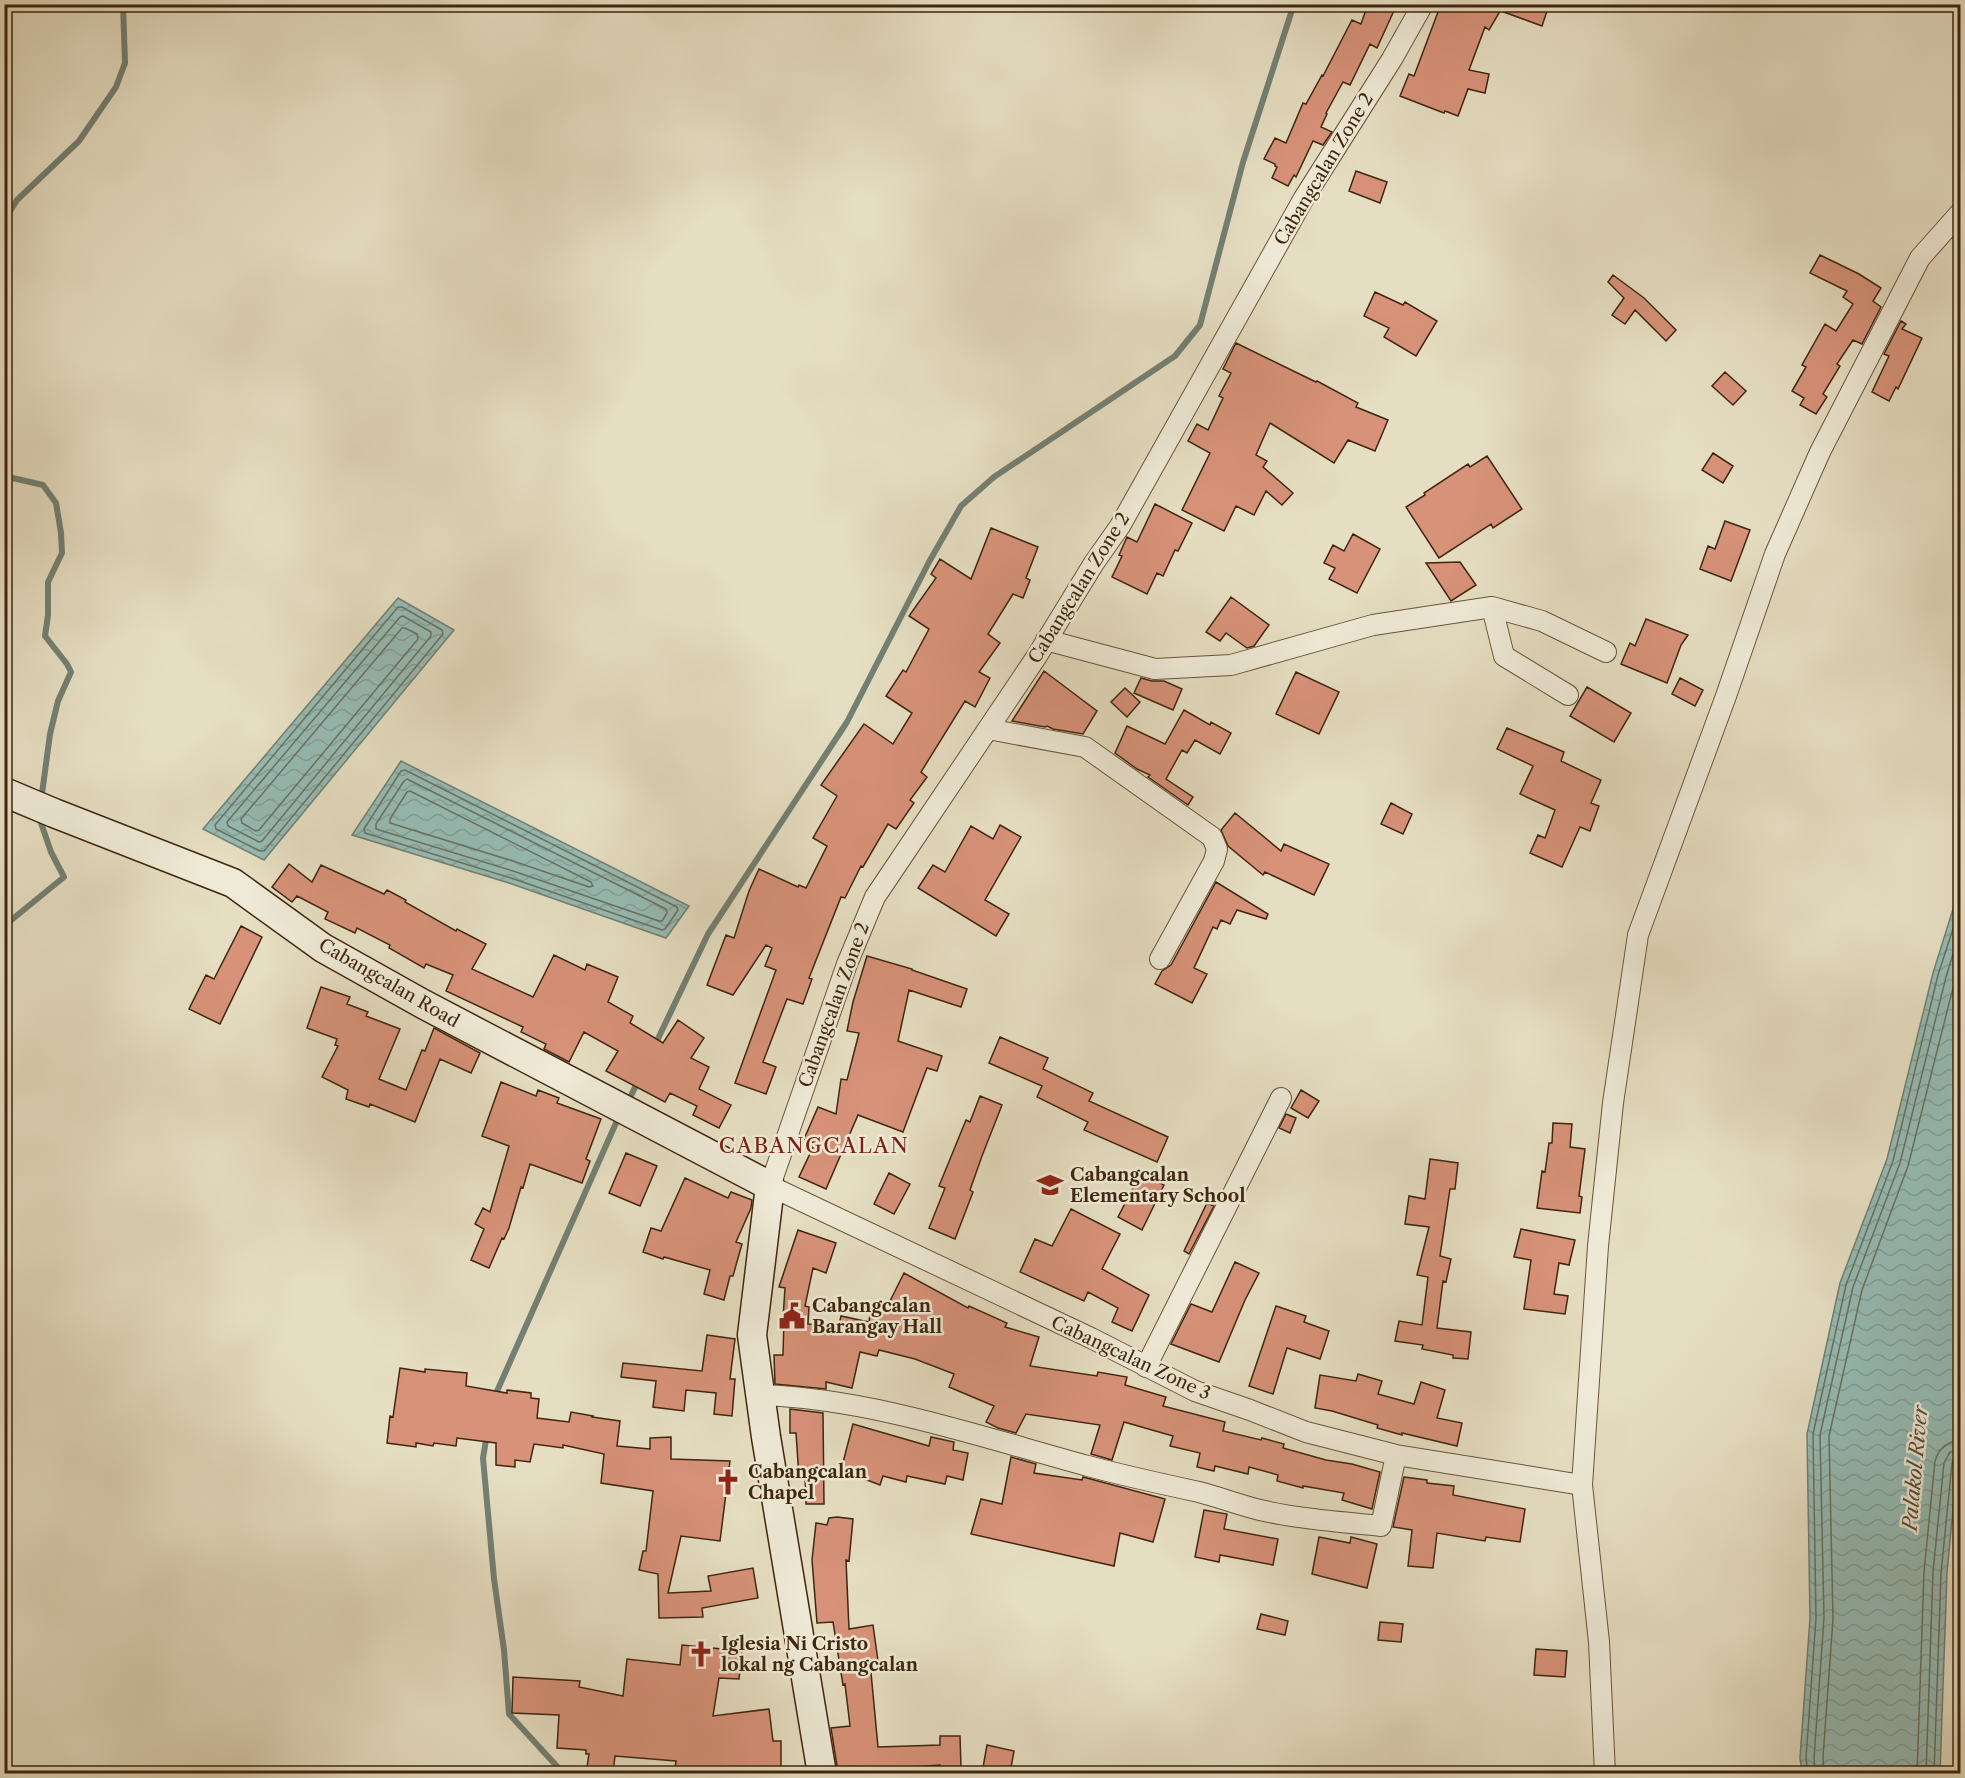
<svg xmlns="http://www.w3.org/2000/svg" width="1965" height="1778" viewBox="0 0 1965 1778" font-family="'Libre Caslon Text',serif">
<defs>
<pattern id="water-waves" width="16" height="10" patternUnits="userSpaceOnUse" patternTransform="scale(1.5)"><rect width="16" height="10" fill="#96bcb5"/><path d="M0 5q4-4 8 0t8 0" fill="none" stroke="#82a19a"/></pattern>
</defs>
<rect width="100%" height="100%" fill="#e6dec2"/>
<filter id="stains"><feTurbulence type="fractalNoise" baseFrequency=".00333" numOctaves="4"/><feColorMatrix values="0 0 0 0 .2 0 0 0 0 .09 0 0 0 0 .02 0 0 0 .5 -.17"/></filter>
<radialGradient id="worn" r=".72"><stop offset=".6" stop-color="#630" stop-opacity="0"/><stop offset="1" stop-color="#630" stop-opacity=".3"/></radialGradient>
<!-- water -->
<path fill="url(#water-waves)" stroke="#738072" stroke-width="1.5" d="M398,598L454,630L264,860L203,829Z
M401,761L689,906L666,938L509,883L352,835Z
M1960,887V1434L1947,1573L1940,1773H1802L1800,1758L1810,1618L1807,1434L1840,1283L1887,1159L1933,973Z"/>
<g fill="none" stroke-linecap="round" stroke-linejoin="round">
<!-- shore -->
<path stroke="#6a7161" stroke-width="1.5" d="M398,607H402L442,630L443,634L264,851H260L216,829L215,825Z
M403,616L431,632V636L262,841L259,842L228,826L227,822L400,617Z
M402,628H405L417,634L418,639L259,830L256,831L242,823L241,819Z
M405,770L677,907L678,910L665,929L662,930L511,878L365,833L364,829L401,771Z
M407,779L666,909L667,913L662,921H659L513,871L376,829V824L404,781Z
M410,791L591,882L593,886L589,887L516,862L390,823V819L407,792Z
M1808,1774L1806,1758L1816,1618L1813,1434L1846,1285L1893,1161L1938,975L1960,907
M1815,1774L1814,1758L1824,1618L1820,1435L1853,1287L1900,1163L1946,977L1960,931
M1824,1774L1823,1757L1833,1619L1829,1436L1862,1290L1908,1166L1960,960
M1917,1774L1924,1572L1935,1461C1939,1448 1947,1441 1960,1441
M1926,1774L1933,1572L1944,1463L1950,1452L1960,1450
M1934,1774L1941,1573L1952,1463L1955,1458L1960,1457"/>
<!-- stream -->
<path stroke="#738072" stroke-width="6" d="M4,221L17,200L79,141L116,87L125,63L123,4
M4,476L43,485L56,503L61,533L62,553L48,582V615L45,636L67,664L71,672L58,701L50,734L41,801
M4,926L64,877L51,852L39,817
M655,1045L708,934L847,722L929,562L961,506L994,477L1175,356L1200,325L1243,162L1294,4
M629,1100L638,1081
M494,1398L620,1114
M487,1434L483,1458L494,1579L504,1650L509,1714L564,1774"/>
</g>
<!-- building -->
<path fill="#d79279" stroke="#3f260d" stroke-width="1.5" d="M1368,4H1397L1377,48L1370,44L1350,85L1343,82L1326,113L1327,114L1321,127L1332,132L1323,145L1313,141L1296,177L1294,175L1288,186L1272,178L1277,167L1275,166V164L1264,159L1275,138L1286,143L1303,103L1306,104L1322,75L1323,76L1352,20L1361,24Z
M1441,4H1485L1489,6V4H1539L1548,8L1542,26L1490,7L1499,13L1489,30L1485,27L1469,70L1489,74L1485,93L1468,89L1458,116L1445,111L1444,113L1400,96L1409,74L1414,76Z
M1356,171L1387,182L1380,203L1349,191Z
M1820,255L1859,274L1881,288L1873,301L1881,307L1862,344L1853,340L1837,364L1840,366L1823,394L1827,397L1816,414L1800,405L1804,398L1792,391L1806,367L1802,365L1825,324L1836,331L1853,304L1843,297L1847,291L1810,273Z
M1613,275L1644,298L1676,330L1666,341L1635,310L1625,324L1612,315L1624,298L1608,282Z
M1375,292L1403,305L1405,302L1437,321L1416,356L1384,337L1389,328L1364,316Z
M1901,321L1906,324L1902,329L1922,338L1898,389L1896,387L1889,401L1872,392L1889,356L1884,354Z
M1236,343L1316,382L1317,381L1358,403L1356,407L1388,420L1375,451L1348,440L1334,463L1270,423L1256,455L1267,461L1263,467L1293,493L1282,505L1266,491L1254,515L1236,506L1224,531L1182,510L1210,453L1188,441L1197,424L1208,430L1223,398L1219,396L1231,373L1223,369Z
M1725,372L1746,391L1733,405L1712,386Z
M1713,453L1733,466L1723,483L1702,470Z
M1487,456L1522,509L1493,528L1491,524L1439,558L1406,507L1425,495L1424,493L1468,464L1470,467Z
M1155,504L1192,523L1178,551L1175,550L1163,576L1157,573L1147,594L1112,577L1122,556L1119,555L1127,537L1137,542Z
M1725,521L1750,530L1731,581L1700,569L1708,546L1715,549Z
M991,528L1038,547L1026,578L1030,580L1023,598L1013,594L988,634L1000,643L979,672L990,678L975,707L965,701L921,772L927,777L910,800L914,803L896,829L888,824L863,867L861,866L845,898L841,897L809,978L812,979L803,1004L787,999L763,1062L776,1067L766,1094L735,1083L776,970L765,966L772,948L766,945L733,995L707,985L726,935L734,938L749,891L759,869L798,887L799,885L806,888L827,846L813,838L837,796L821,785L864,724L893,744L912,713L886,696L903,670L906,672L929,629L909,616L936,578L931,574L940,559L971,579Z
M1353,534L1380,549L1357,593L1329,579L1335,568L1324,563L1333,545L1344,551Z
M1460,562L1476,585L1451,601L1426,563Z
M1231,597L1269,625L1254,646L1247,648L1226,633L1220,641L1206,632Z
M1646,619L1688,635L1681,645L1667,683L1621,664L1630,643L1635,646Z
M1044,671L1097,711L1083,734L1053,729L1047,726L1045,727L1012,721Z
M1296,672L1339,692L1319,734L1276,714Z
M1141,678L1152,681H1164L1182,689L1173,710L1134,693Z
M1680,678L1703,690L1695,706L1672,694Z
M1587,687L1631,713L1614,742L1570,716Z
M1125,688L1140,702L1127,717L1111,702Z
M1184,710L1210,725L1211,722L1231,733L1220,754L1195,740L1187,753L1182,750L1166,779L1193,797L1188,805L1148,777L1150,775L1137,769L1115,753L1127,726L1165,744Z
M1507,728L1564,752L1561,761L1601,780L1591,803L1599,806L1590,831L1580,827L1562,867L1530,853L1538,835L1545,838L1555,810L1520,794L1533,766L1497,749Z
M1391,803L1412,814L1403,834L1381,824Z
M1235,813L1281,851L1284,844L1329,864L1314,895L1265,872L1263,875L1228,846L1221,830Z
M1000,825L1021,837L985,900L1009,914L996,936L918,888L933,865L945,872L971,826L993,839Z
M289,864L312,882L321,865L384,894L387,890L406,900L405,902L456,931L457,929L486,944L472,969L533,997L554,955L585,970L587,964L618,977L608,1002L633,1016L630,1023L663,1043L678,1020L704,1038L691,1058L709,1067L699,1089L731,1105L719,1128L693,1115L697,1106L670,1093L665,1102L606,1071L618,1051L584,1032L569,1062L544,1049L546,1044L521,1032L523,1027L446,991L453,975L426,964L424,968L389,948L390,945L357,928L355,933L325,919L328,912L297,896L292,902L272,887Z
M1216,882L1268,914L1266,919L1237,910L1230,924L1221,920L1217,929L1213,927L1194,968L1207,974L1192,1003L1155,984L1162,971L1171,965Z
M241,926L262,937L220,1024L189,1009L206,975L214,979Z
M867,956L912,969V970L967,989L961,1007L909,990L898,1041L942,1056L937,1071L927,1068L903,1132L858,1115L826,1189L799,1177L815,1143L804,1139L818,1107L836,1114L841,1079L847,1080L859,1033L847,1031L853,1002Z
M321,987L350,997L347,1004L368,1012L366,1016L400,1029L379,1079L406,1090L422,1050L425,1051L434,1028L480,1053L471,1073L440,1059L415,1122L370,1104L369,1107L346,1099L348,1090L322,1077L338,1046L335,1045L337,1039L307,1028Z
M1000,1037L1048,1058L1043,1069L1093,1093L1089,1101L1168,1137L1157,1162L1084,1130L1088,1122L1037,1097L1042,1086L989,1063Z
M501,1082L536,1096L538,1090L559,1098L557,1103L601,1119L586,1159L590,1161L582,1183L530,1164L523,1188L521,1187L509,1228L504,1239L502,1238L489,1268L471,1260L484,1229L475,1224L483,1208L490,1212L509,1146L482,1136Z
M1301,1090L1319,1101L1308,1118L1291,1108Z
M980,1096L1002,1105L982,1156L970,1190L973,1192L955,1239L929,1228L945,1188L939,1186L966,1120L970,1122Z
M1286,1114L1296,1118L1290,1133L1279,1128Z
M1553,1123L1572,1124L1570,1147L1585,1149L1579,1196L1582,1197L1580,1213L1537,1208L1542,1171L1545,1172L1549,1143H1552Z
M626,1153L657,1166L640,1206L609,1193Z
M1430,1159L1458,1163L1455,1189H1450L1440,1256L1451,1259L1446,1282L1443,1281L1437,1328L1471,1332L1468,1359L1453,1358V1355L1422,1349L1423,1345L1395,1341L1399,1321L1422,1325L1428,1277L1417,1275L1429,1227L1405,1224L1409,1196L1425,1199Z
M889,1173L910,1184L894,1214L874,1204Z
M1141,1173L1164,1185L1142,1230L1118,1217Z
M685,1178L728,1198L731,1192L752,1200L751,1208L736,1242L742,1244L733,1276H730L724,1300L704,1294L710,1270L664,1257L663,1259L643,1252L651,1228L661,1231Z
M1207,1203L1214,1206L1189,1254L1184,1251Z
M1071,1209L1120,1234L1102,1269L1149,1295L1132,1331L1112,1322L1118,1308L1088,1292L1084,1301L1020,1272L1035,1239L1052,1246Z
M1521,1229L1575,1240L1569,1265L1559,1263L1554,1294L1568,1296L1565,1314L1524,1309L1531,1260L1514,1257Z
M798,1230L836,1243L826,1273L813,1268L805,1306L809,1307L808,1324L839,1325L841,1316L869,1322L870,1314L882,1317L904,1273L968,1308L969,1306L1007,1323L1005,1327L1039,1337L1030,1366L1097,1376L1098,1372L1127,1377L1125,1385L1166,1397L1163,1406L1225,1422L1223,1431L1261,1440L1262,1438L1284,1444L1283,1448L1326,1460L1352,1464L1380,1472L1372,1509L1342,1500L1344,1493L1303,1486V1488L1277,1481L1278,1475L1249,1467L1248,1474L1215,1466L1214,1471L1197,1467L1200,1453L1170,1446L1173,1436L1124,1422L1112,1460L1091,1454L1100,1425L1026,1414L1016,1433L998,1428L986,1422L994,1406L949,1387L954,1374L915,1359L879,1350L877,1356L860,1352L852,1388L826,1382V1389L775,1384L774,1355H783L784,1318H783L785,1288L779,1287Z
M1235,1262L1259,1273L1245,1300L1219,1362L1171,1344L1191,1304L1212,1312Z
M1276,1306L1306,1316L1304,1322L1329,1331L1320,1359L1287,1348L1273,1394L1249,1386Z
M707,1335L735,1339L730,1379H735L732,1416L714,1414L716,1393L686,1390L684,1411L653,1407L656,1381L621,1377L623,1363L702,1371Z
M400,1368L425,1372V1369L467,1373L466,1386L507,1393V1390L531,1393V1398L539,1399L537,1418L569,1422L571,1412L593,1416L592,1417L620,1421L617,1446L650,1449V1438L671,1437V1459L730,1461L720,1541L681,1536L668,1593L711,1591L708,1576L753,1568L758,1598L702,1608L703,1617L659,1618L658,1574L639,1570L643,1551H646L653,1491L601,1483L604,1454L563,1445V1448L534,1444L530,1462L515,1460V1467L496,1465V1443L457,1438L456,1446L434,1443L433,1446L416,1443V1447L387,1443L390,1416L393,1417Z
M1358,1374L1382,1381L1378,1394L1414,1404L1421,1382L1445,1390L1437,1418L1462,1423L1457,1446L1402,1433V1435L1377,1428L1378,1425L1332,1411L1315,1408L1320,1375L1356,1381Z
M790,1409L823,1413L824,1504H806L805,1476L799,1477L796,1433H790Z
M853,1424L929,1446L931,1437L954,1442L953,1450L968,1453L963,1480L947,1476L945,1484L907,1476L906,1482L883,1476L880,1485L841,1470Z
M1011,1457L1036,1464L1034,1473L1082,1480L1083,1477L1165,1499L1153,1542L1120,1533L1114,1566L971,1534L981,1499L1002,1504Z
M1404,1477L1427,1480V1483L1454,1486L1453,1495L1525,1509L1520,1542L1486,1537L1485,1541L1437,1533L1433,1568L1408,1566L1412,1530L1393,1527Z
M1204,1510L1227,1514L1224,1529L1278,1539L1273,1565L1220,1555L1219,1562L1195,1557Z
M837,1517L853,1519L849,1561L846,1560L849,1629L873,1625L878,1661L870,1662L878,1747L940,1745V1736H960L961,1768H940V1765L838,1772L831,1728L850,1726L845,1684L843,1685L833,1622L817,1623L812,1560L816,1523L827,1525L829,1518Z
M1319,1537L1350,1543L1351,1537L1377,1544L1367,1588L1312,1574Z
M1261,1614L1288,1621L1285,1635L1257,1629Z
M1380,1622L1403,1624L1401,1642L1378,1640Z
M682,1645L742,1651L739,1679L719,1678L713,1716L769,1709L773,1741H781V1773H720L675,1768L676,1761L615,1756L613,1773H586L589,1754H586V1750L557,1748L559,1715L512,1713L513,1677L580,1681L579,1687L623,1696L627,1659L680,1665Z
M1536,1649L1567,1651L1565,1677L1534,1675Z
M987,1745L1014,1751L1010,1773H982Z"/>
<g fill="none" stroke-linecap="round" stroke-linejoin="round">
<!-- street casing -->
<g stroke="#69543a" stroke-width="22">
<path id="street" d="M1423,4L1392,59L1304,198L1120,526L1094,563L1037,656L875,897L847,964L770,1186L1091,1338L1195,1391L1250,1410L1306,1432L1396,1455L1582,1485
M1492,607L1542,621L1606,652
M1046,640L1155,669L1231,665L1373,625L1492,607L1504,656L1568,695
M988,729L1085,747L1212,837L1217,849L1214,861L1160,959
M1146,1367L1281,1098
M761,1395C873,1399 981,1437 1088,1466C1125,1476 1162,1484 1199,1492C1219,1497 1239,1505 1260,1510C1299,1519 1341,1522 1381,1526L1396,1455
M1605,1774L1599,1642L1582,1485L1598,1246L1613,1103L1638,935L1726,696L1775,554L1820,452L1920,258L1960,213"/>
</g>
<!-- secondary casing -->
<g stroke="#3f260d" stroke-width="31">
<path id="secondary" d="M4,792L54,813L233,883L323,948L423,1004L770,1186L752,1335L766,1437L822,1774"/>
</g>
<!-- street -->
<use href="#street" stroke="#efead7" stroke-width="20"/>
<!-- secondary -->
<use href="#secondary" stroke="#efead7" stroke-width="28"/>
</g>
<!-- icons -->
<defs>
<g id="school-bare" transform="scale(2.07)"><path d="M0-5L7-2L0 1L-7-2ZM-4 1L0 2.5L4 1V4Q0 6-4 4Z" fill="#8f2418" stroke="#efead7" stroke-width="2.5" paint-order="stroke"/></g>
<g id="civic-bare" transform="scale(2.07)"><path d="M-.6-6.5H3V-4.5H.6V-3L4-1V1h2V6H-6V1h2V-1L-.6-3ZM-1.2 2.5V6h2.4V2.5Z" fill="#8f2418" stroke="#efead7" stroke-width="2.5" paint-order="stroke"/></g>
<g id="church-bare" transform="scale(2.07)"><path d="M-1.2-6h2.4v3.5h3.3v2.4h-3.3V6h-2.4V-.1h-3.3v-2.4h3.3Z" fill="#8f2418" stroke="#efead7" stroke-width="2.5" paint-order="stroke"/></g>
</defs>
<g fill-rule="evenodd">
<use href="#school-bare" x="1050" y="1185"/>
<use href="#civic-bare" x="792" y="1316"/>
<use href="#church-bare" x="728" y="1482"/>
<use href="#church-bare" x="701" y="1654"/>
</g>
<g text-anchor="middle" dominant-baseline="central" stroke-width="5" stroke-linejoin="round" paint-order="stroke">
<!-- street labels -->
<g font-size="18" fill="#3f260d" stroke="#efead7">
<text transform="translate(1324 169) rotate(-59)">Cabangcalan Zone 2</text>
<text transform="translate(1079 588) rotate(-58)">Cabangcalan Zone 2</text>
<text transform="translate(389 983) rotate(30)">Cabangcalan Road</text>
<text transform="translate(834 1005) rotate(-70)">Cabangcalan Zone 2</text>
<text transform="translate(1131 1358) rotate(25)">Cabangcalan Zone 3</text>
</g>
<!-- poi labels -->
<g font-size="18" font-weight="bold" fill="#3f260d" stroke="#efead7" text-anchor="start">
<text x="1070" y="1175">Cabangcalan<tspan x="1070" dy="21">Elementary School</tspan></text>
<text x="812" y="1306">Cabangcalan<tspan x="812" dy="21">Barangay Hall</tspan></text>
<text x="748" y="1472">Cabangcalan<tspan x="748" dy="21">Chapel</tspan></text>
<text x="721" y="1644">Iglesia Ni Cristo<tspan x="721" dy="21">lokal ng Cabangcalan</tspan></text>
</g>
<!-- water labels -->
<g font-size="20" font-style="italic" fill="#554c37" stroke="#efead7">
<text transform="translate(1915 1468) rotate(-85)">Palakol River</text>
</g>
<!-- quarter labels -->
<g font-size="21" letter-spacing="1.5" fill="#7a1f14" stroke="#efead7">
<text x="814" y="1145">CABANGCALAN</text>
</g>
</g>
<!-- margin -->
<rect width="1965" height="1778" fill="none" stroke="#e6dec2" stroke-width="24"/>
<rect x="6" y="6" width="1953" height="1766" fill="none" stroke="#3f260d" stroke-width="3"/>
<rect x="12" y="12" width="1941" height="1754" fill="none" stroke="#3f260d" stroke-width="1.5"/>
<rect width="100%" height="100%" filter="url(#stains)"/>
<rect width="100%" height="100%" fill="url(#worn)"/>
</svg>
